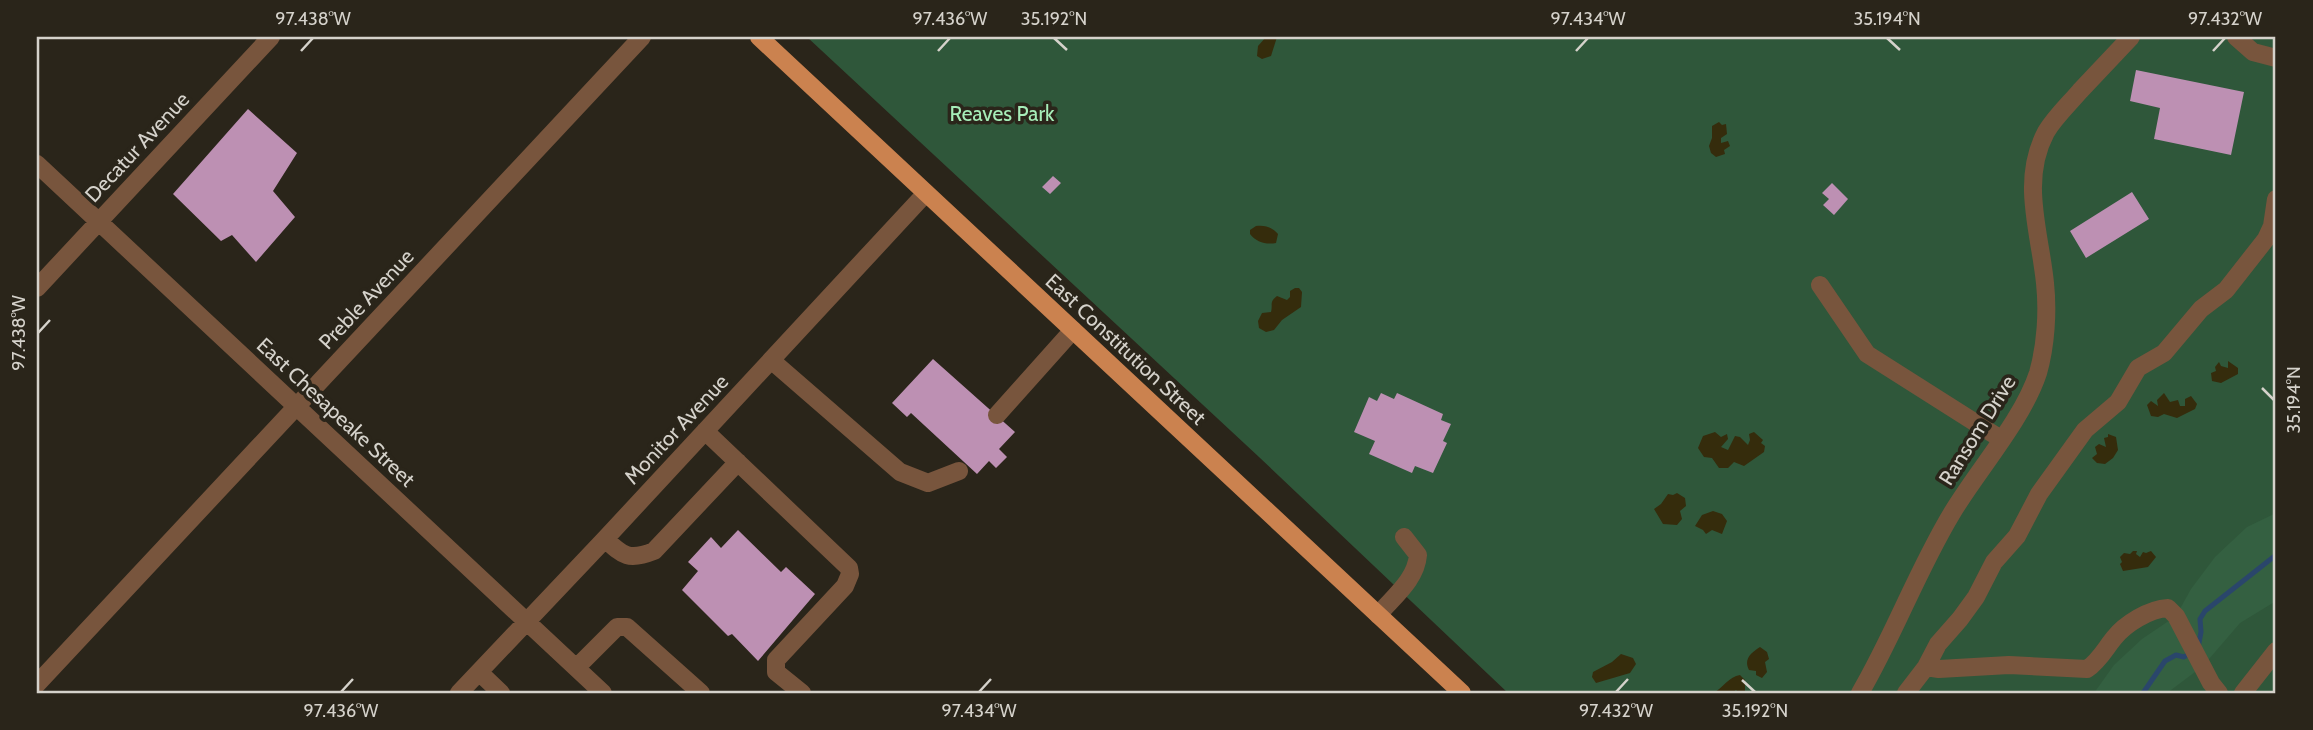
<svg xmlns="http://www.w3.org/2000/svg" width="2313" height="730" viewBox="0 0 2313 730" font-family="Cabin,sans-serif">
<rect width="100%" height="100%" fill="#2a251a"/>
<!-- green -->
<path fill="#2f573a" d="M807,37H2276V693H1508L1259,457Z"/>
<!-- forest -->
<path fill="#346041" d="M2276,513V601L2240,623L2203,666L2167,693H2094L2114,665L2142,639L2176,616L2191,589L2215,557L2247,527Z"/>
<!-- sand -->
<path fill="#352c0c" d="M1266,37H1277L1271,56L1262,59L1257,56L1258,46Z
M1719,122L1722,125L1726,124L1727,134L1721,138V143L1728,141L1730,146L1724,150L1725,154L1716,157L1711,153L1709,146L1712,138V126Z
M1256,226C1265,225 1272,227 1278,234L1276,243C1266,245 1256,242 1250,234V230Z
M1295,288H1299L1302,292L1301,307L1282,320L1274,330L1266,332L1259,328L1258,321L1262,313L1271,312C1273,304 1269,302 1277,296L1287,300L1290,297V291Z
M2228,361L2238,368V374L2221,383L2212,381L2211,373L2216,371L2215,367L2219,362L2221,366L2228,368Z
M2164,393L2170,402L2178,400L2180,406H2185V399L2191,396L2197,404L2195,409L2177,418L2164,414L2158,417L2151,416L2147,405L2151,401L2158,406L2157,400Z
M1715,432L1721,437L1727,434L1728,439L1721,447L1728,450L1735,436L1740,437L1748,445L1750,440L1749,434L1754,432L1763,440L1761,443L1765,446L1764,452L1744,466L1734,462L1728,468H1719L1712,458L1704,457L1698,448L1703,436Z
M2108,434L2116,437L2118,450L2113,458L2105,464L2097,463L2092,458L2097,454L2095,447L2099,444L2106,447L2104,438L2108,437Z
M1677,493L1685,498L1686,506L1680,511L1682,519L1677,525L1663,524L1654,509L1661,504L1668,494L1673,495Z
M1713,511L1722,514L1727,521L1722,534L1712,530L1706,534L1703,530L1695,526L1702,515Z
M2133,551H2137L2136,554L2140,557L2143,552L2146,553L2151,551L2156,557L2148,567L2123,571L2120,564L2122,562L2120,557L2124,553L2130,554Z
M1760,647L1767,652L1769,659L1765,662L1767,672L1762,678L1756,675V671L1749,670C1743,659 1752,652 1760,647Z
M1621,654L1633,658L1636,664L1630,673L1596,683L1592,677L1593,672L1612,662Z
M1740,675L1745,680V693H1739L1736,690L1732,693H1714C1723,687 1729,677 1740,675Z"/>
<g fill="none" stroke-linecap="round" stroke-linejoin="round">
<!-- stream -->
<path stroke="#2a466b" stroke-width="5" d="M2143,693L2165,661L2176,655L2184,657L2198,648L2201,632L2200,619L2205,611L2276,555"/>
</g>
<!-- building -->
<path fill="#bd90b3" d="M2136,70L2244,92L2231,155L2154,139L2160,108L2130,101Z
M248,109L297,153L273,191L295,217L256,262L232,235L221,241L173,194Z
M1053,176L1061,183L1050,194L1042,187Z
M1832,183L1848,199L1834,215L1823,205L1829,199L1822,193Z
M2132,192L2149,219L2086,258L2070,231Z
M933,359L1015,432L999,449L1007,457L996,468L989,461L977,474L911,413L907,417L892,403Z
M1381,393L1394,399L1397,393L1443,414L1441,420L1451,424L1443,441L1447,443L1433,473L1415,466L1412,473L1369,454L1375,441L1354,432L1369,397L1377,401Z
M738,530L781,572L786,567L815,594L758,661L732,634L728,636L682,590L698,571L688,562L711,537L721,548Z"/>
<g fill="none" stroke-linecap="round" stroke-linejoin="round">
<!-- minor -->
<path stroke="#78553d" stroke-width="18" d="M2236,37L2253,52L2276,58
M37,164L603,693
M1820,285L1867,354L2001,439
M37,288L271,37
M771,360L900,472L928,483L959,471
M997,415L1073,330
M705,431L849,568L850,574L845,586L776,660V672L802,693
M605,539C623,556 629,561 654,551L738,462
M1378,615C1393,597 1416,580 1418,555L1404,537
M577,667L617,627H627L701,693
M1926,667L1938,644L1960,619L1976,597L1994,562L2017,536L2039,494L2085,430L2118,402L2138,368L2164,353L2201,309L2226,290L2266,239L2272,226L2276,199
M479,672L501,693
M37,684L642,37
M459,693L605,539L926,193
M1860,693C1894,635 1917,571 1952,513C1978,470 2023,419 2038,373C2046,345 2048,311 2045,283C2040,232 2020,181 2046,132C2055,117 2069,104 2080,91C2097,73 2114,55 2131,37
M1906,693L1926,667L1939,669L2009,665L2087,669C2099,661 2105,649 2114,638C2125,624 2149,609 2168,608L2176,616L2211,683L2219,693
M2243,693L2276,651"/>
<!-- major -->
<path stroke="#cb824f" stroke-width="18" d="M759,37L1462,693"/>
</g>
<!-- ticks -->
<path fill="none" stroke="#d5d2cb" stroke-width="2.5" d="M1054,38L1067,50M1887,38L1900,50M301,51L313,38M938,51L950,38M1576,51L1588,38M2213,51L2225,38M38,333L50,320M2262,388L2274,400M1742,680L1755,692M341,692L353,679M979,692L991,679M1616,692L1628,679"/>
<g text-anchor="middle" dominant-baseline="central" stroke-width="7" stroke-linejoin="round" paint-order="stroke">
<!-- park labels -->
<g font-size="21" fill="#a6edb8" stroke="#2a251a">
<text x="1002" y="113">Reaves Park</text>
</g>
<!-- street labels -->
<g font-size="21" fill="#d5d2cb" stroke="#2a251a">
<text transform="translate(137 147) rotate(-47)">Decatur Avenue</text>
<text transform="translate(366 299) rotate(-47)">Preble Avenue</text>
<text transform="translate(1126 349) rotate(43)">East Constitution Street</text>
<text transform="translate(336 412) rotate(43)">East Chesapeake Street</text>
<text transform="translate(676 429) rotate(-47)">Monitor Avenue</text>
<text transform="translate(1977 430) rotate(-58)">Ransom Drive</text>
</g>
</g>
<!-- border -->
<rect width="2313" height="730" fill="none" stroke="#2a251a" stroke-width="77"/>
<rect x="38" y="38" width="2236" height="654" fill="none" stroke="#d5d2cb" stroke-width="2.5"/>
<g font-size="18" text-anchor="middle" fill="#d5d2cb">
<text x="313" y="25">97.438°W</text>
<text x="950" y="25">97.436°W</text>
<text x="1054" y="25">35.192°N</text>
<text x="1588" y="25">97.434°W</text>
<text x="1887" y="25">35.194°N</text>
<text x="2225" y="25">97.432°W</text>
<text transform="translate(19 333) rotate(-90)" y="6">97.438°W</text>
<text transform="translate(2294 400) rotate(-90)" y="6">35.194°N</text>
<text x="341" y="717">97.436°W</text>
<text x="979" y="717">97.434°W</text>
<text x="1616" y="717">97.432°W</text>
<text x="1755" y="717">35.192°N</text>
</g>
</svg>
